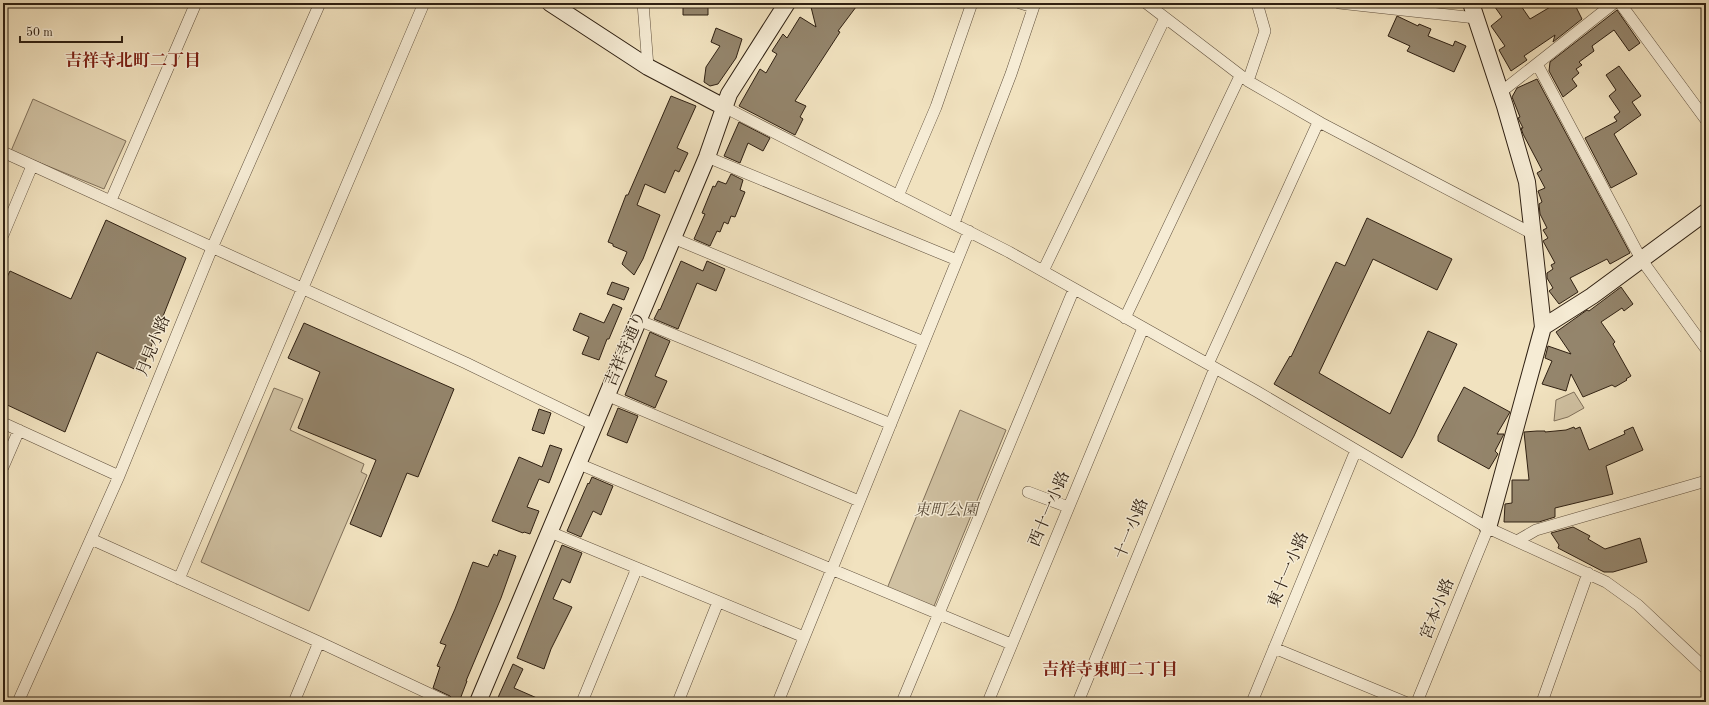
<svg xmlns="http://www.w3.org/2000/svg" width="1709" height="705" viewBox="0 0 1709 705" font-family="'Old Standard TT','Noto Serif JP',serif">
<rect width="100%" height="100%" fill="#f1e2bf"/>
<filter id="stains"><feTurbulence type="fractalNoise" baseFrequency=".005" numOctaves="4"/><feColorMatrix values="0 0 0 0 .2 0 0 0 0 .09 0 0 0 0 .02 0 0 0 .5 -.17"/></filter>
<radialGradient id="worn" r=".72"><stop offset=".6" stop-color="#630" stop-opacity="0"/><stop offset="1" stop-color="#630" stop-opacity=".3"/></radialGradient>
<!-- green -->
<path fill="#d0c1a2" stroke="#80705a" d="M33,99L126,141L104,189L11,151Z
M274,388L303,399L290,430L364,464L361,472L367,475L309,611L201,562Z
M1574,392L1584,408L1568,417L1554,421L1556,400Z
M960,410L1006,430L932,611L886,591Z"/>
<!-- building -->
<path fill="#94856c" stroke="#2f2012" d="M683,3H708V15H683Z
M810,3H859L838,31L840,32L795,101L806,106L800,117L803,119L795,135L739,106L760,69L766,73L777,54L772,51L783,34L787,38L800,17L816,27Z
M1492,3H1519L1530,19L1557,3H1574L1582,19L1553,42L1555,35L1524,56L1527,60L1511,71L1499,50L1505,46L1491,26L1502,17Z
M1617,10L1640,43L1629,51L1614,30L1592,46L1594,51L1579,62L1582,65L1576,69L1579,73L1572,79L1577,86L1563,97L1549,71L1550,62Z
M1397,16L1418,26L1419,24L1431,29L1428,36L1453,46L1455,41L1466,46L1454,72L1407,51L1410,46L1388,36Z
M716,28L742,39L736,58L718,84L710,86L704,82L706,67L720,46L711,42Z
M1619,66L1641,96L1632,102L1641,115L1614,134L1637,174L1611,188L1585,138L1617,121L1614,117L1620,112L1609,96L1616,90L1606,75Z
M1537,79L1630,253L1610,264L1607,259L1570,278L1578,292L1559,304L1549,291L1553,288L1547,278V273L1553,269L1551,265L1555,263L1543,241L1548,238L1543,230L1547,228L1540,214L1539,204L1542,202L1538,191L1545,188L1537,173L1542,170L1523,134L1521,128H1523L1518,118L1520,117L1512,97L1517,88Z
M671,96L696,106L677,148L688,153L679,172L675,170L665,193L645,184L637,205L660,215L643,259L634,275L622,264L627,252L613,246V244L608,242L626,195H628Z
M739,122L770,138L763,151L748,143L740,163L724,156Z
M731,174L743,180L740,190L745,192L735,217L731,216L728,224L724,222L720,232L717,231L710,246L694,239L705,214L702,213L713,186L715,187L718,181L726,184Z
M1367,218L1452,259L1437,290L1373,259L1319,373L1390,414L1428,331L1457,344L1414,436L1402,458L1274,384L1290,356L1291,357L1336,262L1345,266Z
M106,220L186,258L141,372L97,352L65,432L3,403V285L10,271L71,299Z
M681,261L703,271L707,261L725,269L716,291L697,283L678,329L654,319L659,309L660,310Z
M612,282L629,288L624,300L607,294Z
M1621,287L1633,304L1624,311L1622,308L1601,322L1615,342L1613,344L1631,376L1626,379L1627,380L1615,387L1612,385L1583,397L1571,374L1566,391L1542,384L1552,361L1545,358L1548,346L1571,354L1556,332L1587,310L1589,311Z
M613,304L622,308L609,339H607L599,360L582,354L589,337L573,330L580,313L604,323Z
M304,323L454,389L418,477L407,473L381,537L350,524L376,460L298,428L320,372L288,358Z
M650,332L670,341L655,376L667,381L655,408L625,395Z
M1464,387L1510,412L1497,434H1504L1495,451L1498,454L1489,469L1438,441V436Z
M618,408L638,416L627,443L607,435Z
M539,409L551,413L544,434L532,430Z
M1574,427L1575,429L1580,427L1589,450L1625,434L1624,431L1633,427L1643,450L1606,466L1613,494L1555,508V517L1539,522H1504L1505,504L1512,503V480H1529L1524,432L1537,431H1545V432L1566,430Z
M550,445L562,449L549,483L539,479L527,507L539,511L530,534L524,532L523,533L492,521L519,457L542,467Z
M592,477L613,486L601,515L593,511L581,537L567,531L588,483L589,484Z
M1573,527L1590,536L1588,539L1605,549L1640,538L1647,562L1613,572H1604L1558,548L1559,545L1551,533Z
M562,545L582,553L570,583L562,579L553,599L572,607L551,649L544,669L517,658Z
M499,550L516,556L501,598L466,681H467L459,702H454L450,696L433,688L440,667L437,666L446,645L440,643L455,609L473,562L488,567L494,554L497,556Z
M513,664L523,669L514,688L546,702H496Z"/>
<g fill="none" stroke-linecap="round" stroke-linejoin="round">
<!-- street casing -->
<g stroke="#60503d" stroke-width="12">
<path id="street" d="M643,3L648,67
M1020,3L1033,7
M1146,3L1248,81L1321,123L1533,234
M1339,3L1476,18
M1620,3L1706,120
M1537,64L1641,259L1706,349
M1248,81L1265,31L1257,3
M1501,92L1614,3
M724,107L1009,252L1256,391L1488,528L1606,582L1638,605L1706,669
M3,152L466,363L594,425
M707,157L957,260
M898,196L936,107L972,3
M111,200L196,3
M954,223L1011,74L1035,3
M3,235L32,166
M673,238L924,342
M1043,271L1165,18
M1125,318L1240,76
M638,320L891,424
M1208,364L1316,127L1321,123
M606,395L859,501
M3,423L119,476
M579,464L1011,644
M3,467L19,430
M1028,492L1068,507
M550,532L804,637
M91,539L319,642L447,702
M1517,541L1536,530L1706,481
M179,579L424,3
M1274,648L1405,702
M18,702L119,476L212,248L320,3
M294,702L319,642
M582,702L637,568
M678,702L718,602
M778,702L969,231
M902,702L1074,289
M988,702L1143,328
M1078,702L1215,368
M1252,702L1356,450
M1417,702L1488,528
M1542,702L1588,573"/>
</g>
<!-- secondary casing -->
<g stroke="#2f2012" stroke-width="18">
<path id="secondary" d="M550,3L648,67L724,107
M1471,3L1505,106L1527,182L1543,327L1488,528
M1543,327L1592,296L1706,212
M478,702L707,157L729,94L787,3"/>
</g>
<!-- street -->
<use href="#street" stroke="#f6ecd5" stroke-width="11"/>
<!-- secondary -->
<use href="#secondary" stroke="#f6ecd5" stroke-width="16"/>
</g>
<g text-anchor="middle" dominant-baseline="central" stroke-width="3" stroke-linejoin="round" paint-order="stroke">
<!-- street labels -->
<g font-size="16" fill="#2f2012" stroke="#f6ecd5">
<text transform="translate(154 346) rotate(-68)">月見小路</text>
<text transform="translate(626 349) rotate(-67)">吉祥寺通り</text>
<text transform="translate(1050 509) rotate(-67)">西十一小路</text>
<text transform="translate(1132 529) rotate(-68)">十一小路</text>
<text transform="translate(1289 570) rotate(-67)">東十一小路</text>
<text transform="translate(1438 609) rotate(-68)">宮本小路</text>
</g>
<!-- park labels -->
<g font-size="16" font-style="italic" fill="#5f503d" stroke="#f6ecd5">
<text x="946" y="511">東町公園</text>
</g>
<!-- neighbourhood labels -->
<g font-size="17" font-weight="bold" fill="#7a1f14" stroke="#f6ecd5">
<text x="133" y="61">吉祥寺北町二丁目</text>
<text x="1110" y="670">吉祥寺東町二丁目</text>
</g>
</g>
<!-- margin -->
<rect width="1709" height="705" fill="none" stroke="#f1e2bf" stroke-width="16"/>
<rect x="4" y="4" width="1701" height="697" fill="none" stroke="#2f2012" stroke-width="2"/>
<rect x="8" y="8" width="1693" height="689" fill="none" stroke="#2f2012"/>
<!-- scale -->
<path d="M20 36v6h102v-6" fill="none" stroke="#2f2012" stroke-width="2"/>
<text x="26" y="36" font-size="12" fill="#2f2012" stroke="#f6ecd5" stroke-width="3" paint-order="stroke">50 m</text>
<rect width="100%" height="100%" filter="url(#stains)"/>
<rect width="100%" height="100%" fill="url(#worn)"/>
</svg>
